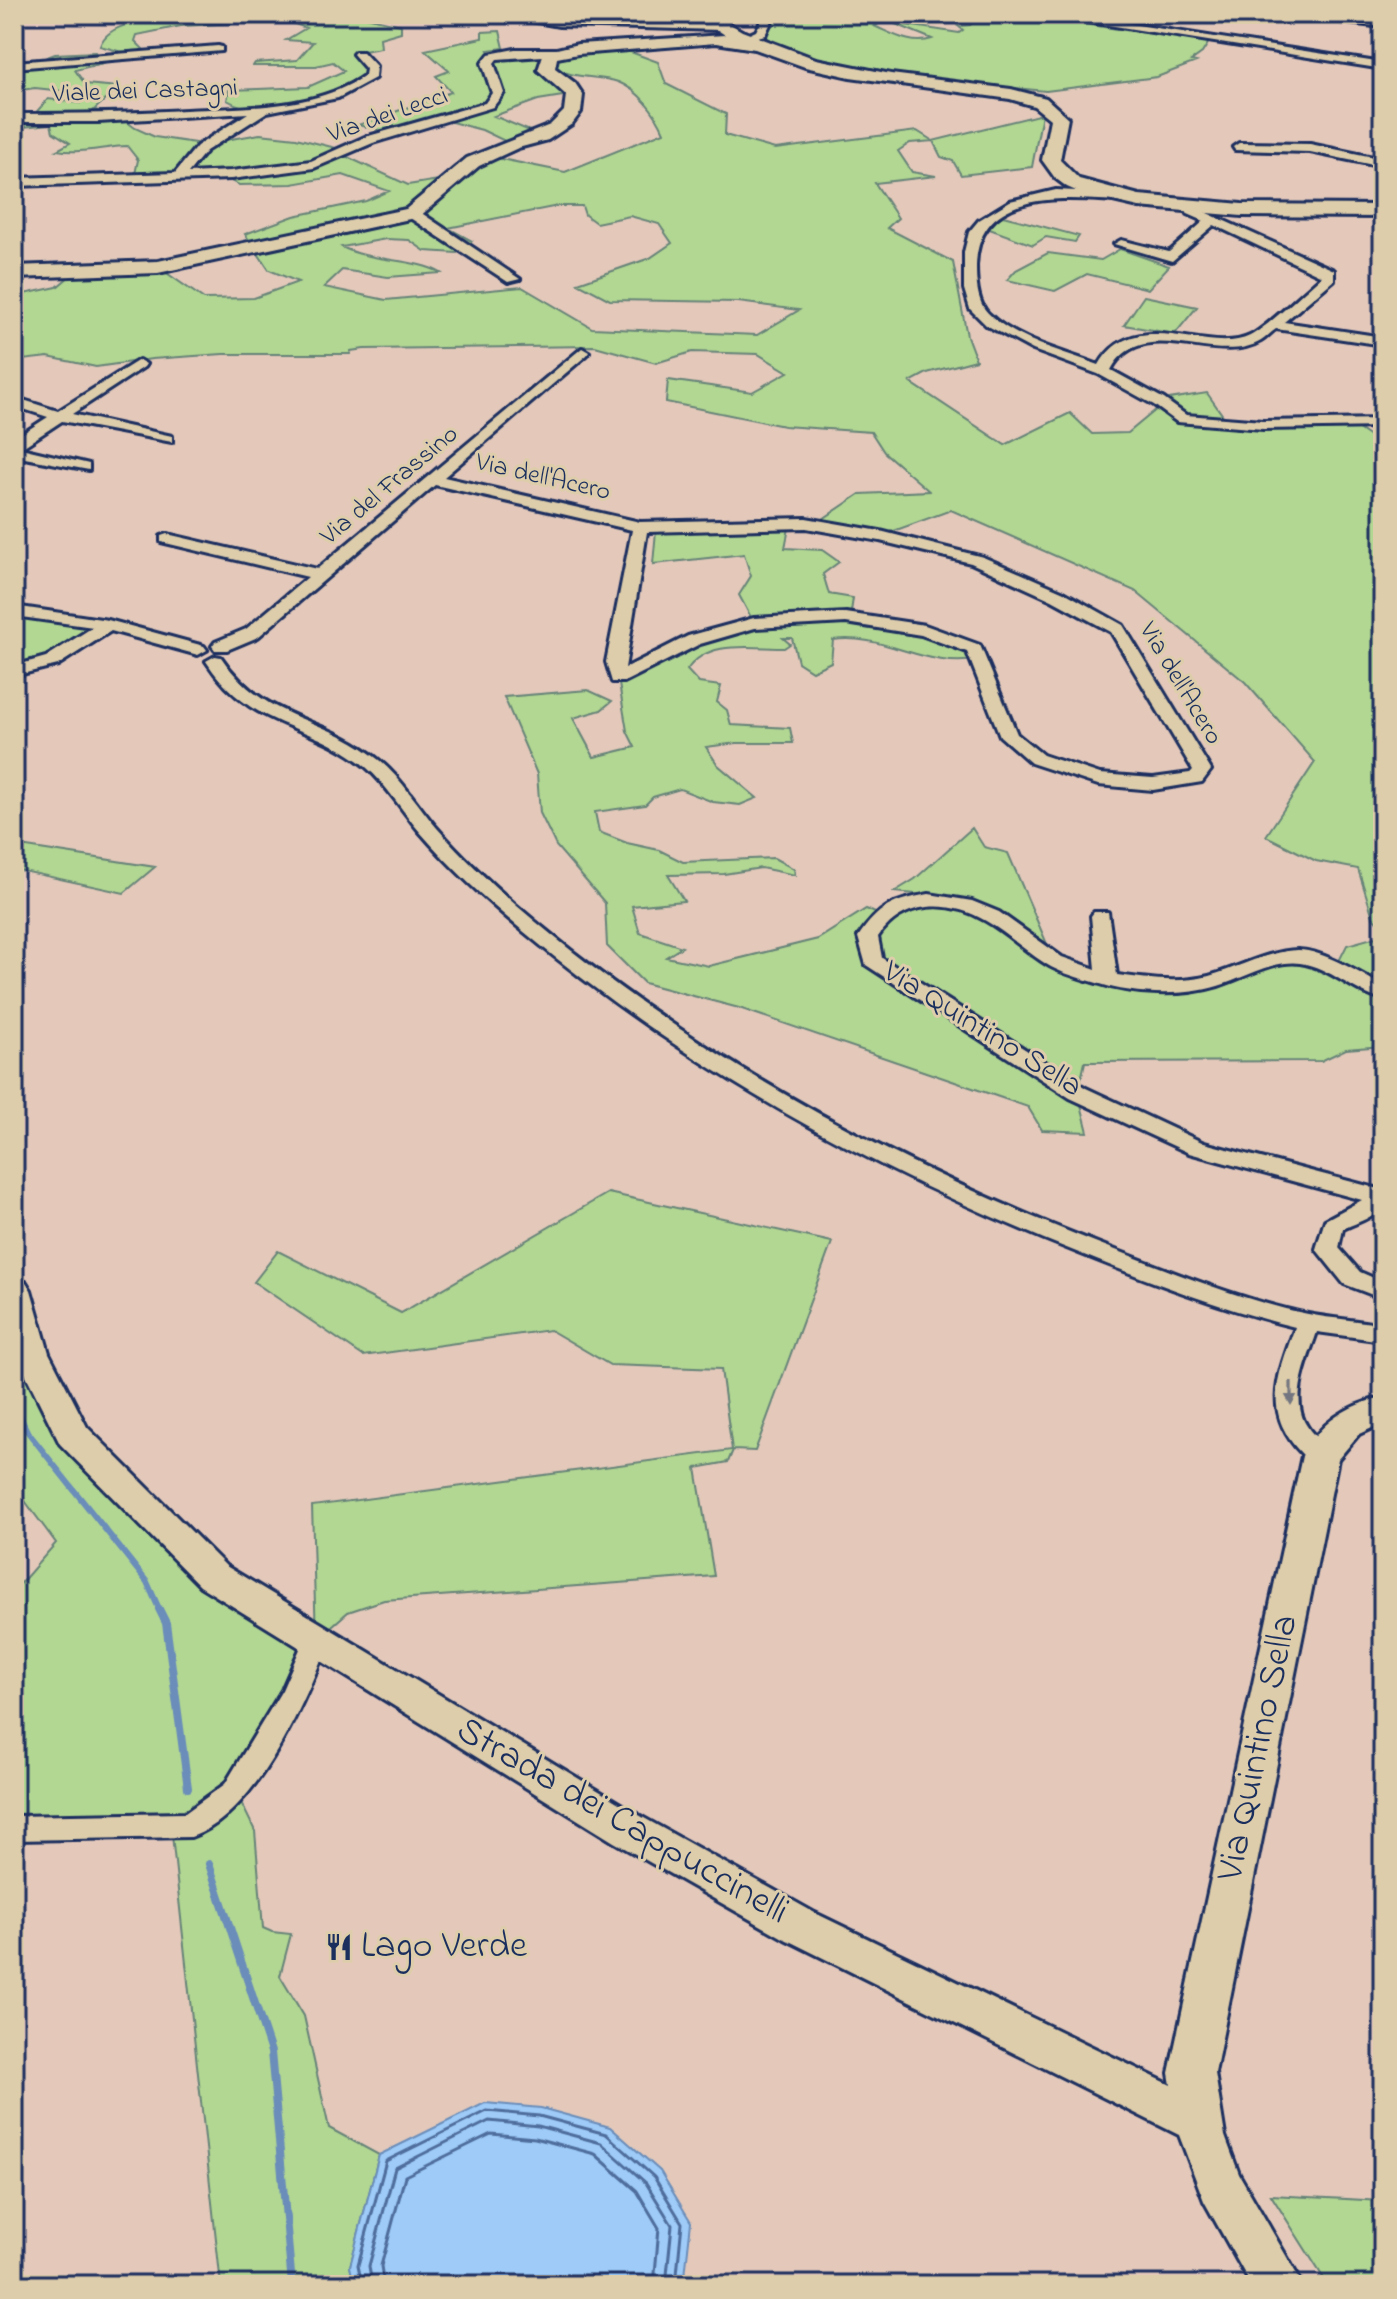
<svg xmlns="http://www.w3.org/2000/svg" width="1397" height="2299" viewBox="0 0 1397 2299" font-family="'Indie Flower',sans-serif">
<rect width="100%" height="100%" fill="#e4c9ba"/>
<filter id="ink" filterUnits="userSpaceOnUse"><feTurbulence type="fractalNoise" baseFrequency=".0125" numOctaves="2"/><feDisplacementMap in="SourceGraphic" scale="16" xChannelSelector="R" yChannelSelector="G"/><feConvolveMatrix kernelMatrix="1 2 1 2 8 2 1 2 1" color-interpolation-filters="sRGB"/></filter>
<g filter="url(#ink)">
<!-- green -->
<path fill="#b2d792" stroke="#668378" stroke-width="2" fill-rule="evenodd" d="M192,14H353L401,25V32L380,38L381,48L358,52L371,76C332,94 267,124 227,100L229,90L308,87L344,71L333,62L316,66H253L255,63L297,60L313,42L286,40L306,28L281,19H252L236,23L181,26L137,35L135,41L147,53L133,55L100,46C109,18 162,20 186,18Z
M781,14H853L884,22L874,26C893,34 912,46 932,39L893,23L959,33L963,30L958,26L970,25L983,14H1013L1209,42L1202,53L1191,61L1196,62L1157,77L1046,91L891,76L820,61L766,40L774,16Z
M500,31L504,48L488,50L493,56L503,53L547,60L575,94L538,100L494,116L542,136L511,144L482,130L440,119L391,133L358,125L451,92L436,76L449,71L425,50L482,38V32Z
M617,47L658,62L666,84L726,114L725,135L775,149L917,131L933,141L1042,114L1032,167L961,175L953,161L941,157L933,141L910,143L898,151L912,172L936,176L875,183L898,218L887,228L953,262L967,336L976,360L927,373L910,382L1005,445L1070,413L1092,434L1128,433L1169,399L1207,393L1224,417L1263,425L1354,426L1383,446V928L1373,917L1358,869L1316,861L1266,836L1315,762L1245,682L1135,591L951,510L880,536L814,525L860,494L929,491L884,452L871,432L784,426L666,402L668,380L752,392L788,372L758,354L692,352L656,363L595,346L364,349L351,351L350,354H223L152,359L96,367L48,357L14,361V296L57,287L77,270L158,267L204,299L254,298L298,282L269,270L245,234L294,216L366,201L389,191L343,175L292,184L239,185L212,172L135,174L138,160L127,146C102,147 81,154 57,150L70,143L53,132L51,124L14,128V118H31L48,99L79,103L72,92L35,88L14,91V65L29,64L55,54L95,52L104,63L75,70L85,84L119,87L94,110L118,115L135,128L155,137L202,144L260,134L296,138L348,151L343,155L408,185L451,178L486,156L565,172L664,132C656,113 639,90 618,82C595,74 573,81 552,65L560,54ZM558,206H582L585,215L596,223L630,216L659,224L672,243L650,258L578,283L610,300L738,302L799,310L757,335L592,328L522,287L386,300L324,287L342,270L388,277L441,273C416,258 370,262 342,247L386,239L409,240L425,251L457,253L472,241L448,228Z
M1003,216L1079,236L1075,242L1046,237L1033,245L984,227Z
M1120,249L1169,266L1148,289L1087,274L1055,291L1007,280L1016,270L1048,253L1101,260Z
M1144,296L1197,307L1175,334L1124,325Z
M789,528L785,548L822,550L839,562L823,574L829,594L853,598L850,619L925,630L974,649L978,659C930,671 882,632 833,640L831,662L812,671L798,662L792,638H783L790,644L784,648C751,648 707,639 687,670L699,683L721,686L717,702L727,710L731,725L790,728L793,743H737L706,747L718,765L757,798L740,805L713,802L680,789L653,797L645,805L595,812L599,832L627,843L659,850L683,862L774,858L794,869L795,875L761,868L724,874L668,875L684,901L632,906L640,933L682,947L666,957L709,966L818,939L866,909L882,916L929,900L989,913L969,899L894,892L915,879L972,828L984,847L1008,853L1053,958L1066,965L1165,987L1300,956L1383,994V1046L1346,1049L1321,1061L1085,1062L1078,1093L1088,1132L1042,1130L1028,1107L739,1008L644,983L607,946L605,903L556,846L540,813L537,774L504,697L588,690L612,701L601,710L573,718L594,757L635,747L627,731L618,678L694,640L754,623L739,595L751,576L744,554L653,564L656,531Z
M14,611L108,625L85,641L14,671Z
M14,845L155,867L124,893L14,869Z
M1383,935V988L1338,963L1347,945Z
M608,1193L832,1242L755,1451L733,1450L728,1462L696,1468L714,1576L384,1600L348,1612L316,1640L236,1792L255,1831L263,1928L272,1932L291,1934L280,1976L304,2016L329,2128L379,2155L350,2266L354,2285H221L171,1826L14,1828V1591L56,1543L14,1486V1288L20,1311L73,1435L213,1576L316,1639L312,1506L732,1450L721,1369L610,1365L550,1330L363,1356L254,1282L278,1251L401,1313Z
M1271,2195L1383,2201V2285H1328Z"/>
<!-- water -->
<path fill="#9ecbf8" stroke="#6a8dba" stroke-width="2" d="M485,2103L541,2108L610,2127L660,2171L691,2222L684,2285H354L350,2266L379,2155Z"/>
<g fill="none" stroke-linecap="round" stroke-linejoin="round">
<!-- shore -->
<path stroke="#4f6d9c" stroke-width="3" d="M362,2285L358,2265L386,2161L487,2111L539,2116L606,2134L654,2177L682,2223L676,2285
M372,2285L369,2266L395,2168L489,2121L538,2126L601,2143L646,2183L672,2225L666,2285
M384,2285L381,2266L405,2176L491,2134L535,2138L595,2154L637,2191L659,2228L654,2285"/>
<!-- stream-far1 -->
<path stroke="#6a8dba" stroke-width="6" d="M14,1404L27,1431L147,1582L160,1611"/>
<!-- stream -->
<path stroke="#6a8dba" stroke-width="8" d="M159,1609L166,1623L188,1788
M209,1864L271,2052L292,2285"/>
<!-- street casing -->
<g stroke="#1b2f5e" stroke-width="6">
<path id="street" d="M492,14L559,20L722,24L727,27L722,30L559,26Z
M765,14H775L765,35L743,41V37L756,31Z
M1040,14H1066L1383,63V69Z
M1291,14H1324L1383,21V27L1296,17Z
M218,46L222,47V51L14,68V62Z
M515,49H559L565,52L559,55L497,59L494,63L504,93L493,107L373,143L314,168L231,179L14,186V178L175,173L197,146L248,113L98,122H14V114C72,114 129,113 186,110C244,107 317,110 365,75L366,69L353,54L355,52H363L376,66L375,78L338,98L267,112L206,151L188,173L231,171L311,161L365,137L485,103L492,93L482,63L489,54Z
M1239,143L1310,144L1383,159V167L1310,152L1235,150L1233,147Z
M1056,190L1116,193L1122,197L1116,201C1061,198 978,189 976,266C976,281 977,302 988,313C1016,341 1063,351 1099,365C1135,303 1207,357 1250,336C1268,327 1305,290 1322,276L1214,225L1172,261L1114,244L1121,240L1169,252L1204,221L1188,214L1185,207L1195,204L1198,209L1334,270V280L1284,322L1383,337V345L1276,329C1271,332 1266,338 1261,341C1216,368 1142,312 1111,370L1164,399L1186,415L1263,421L1383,419V427L1263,429L1177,422L1154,405L1098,374L1033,350L986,325L970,309L964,289V252L969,232L979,220L1010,201Z
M407,210H417L520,279L508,282L407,216Z
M582,348L589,352L587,355L444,477L640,522L806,518L880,531L983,557L1064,592L1123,625L1211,770L1202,782L1153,790L1098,785L1031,763L1000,736L967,652L921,635L846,623L755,628L700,644L624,682H612L606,662L632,530L435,485L258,637L227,650H215L212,646L215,642L246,629L308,577L161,542V536L167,534L317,569ZM806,528L880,541L971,563L1052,600L1111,632L1193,770L1190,773L1153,778L1100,774L1043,755L1017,734L980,645L925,625L846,613L754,618L688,636L625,668L647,532Z
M139,360L146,364L144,367L72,414L172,436V442L62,421L21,448L89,464V470L14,456V439L48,417L14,406V397L58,411Z
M14,606L108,620L204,646L207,650L198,655L111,631L58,665L14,676V666L46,657L93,627L14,616Z
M215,656L221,657C266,724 324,714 379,760C402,779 418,806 437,828C467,862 501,893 536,922C705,1062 897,1165 1100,1244C1168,1270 1237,1299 1308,1314C1333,1319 1358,1320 1383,1325V1341L1317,1332C1308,1359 1289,1400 1307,1426C1314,1438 1326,1444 1333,1456L1329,1462C1316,1466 1311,1463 1302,1454C1261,1412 1278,1375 1295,1327C1221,1309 1149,1281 1079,1253C879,1174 689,1070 523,931C487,901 451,868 420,832C402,811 387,785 366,767C309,720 252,732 206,661Z
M929,894L972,901L999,912L1062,957L1096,969L1091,916L1094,912H1108L1117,975C1147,979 1178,984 1209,976C1238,968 1267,951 1298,950C1323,950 1361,974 1383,986V1000C1354,993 1330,967 1300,963C1274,959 1242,979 1218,986C1182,997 1132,995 1097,983C1080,978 1060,973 1046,964C1025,951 1007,933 986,921C949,899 903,900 878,937L882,958L1086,1088L1204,1143L1383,1190C1383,1217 1366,1218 1343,1229L1339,1248L1360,1272L1383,1282V1299L1344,1284L1316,1249L1325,1220L1362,1200L1189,1153L1070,1098L866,965L858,937C879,906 892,901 929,894Z
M316,1629L325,1633L329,1640C305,1701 257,1814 191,1837L14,1840V1816L185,1813L225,1784L282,1690L307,1633Z"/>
</g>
<!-- secondary casing -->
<g stroke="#1b2f5e" stroke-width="6">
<path id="secondary" d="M694,14H713L742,31L816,59L891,74L1011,89L1046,98L1068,118L1060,160L1079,179L1139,195L1242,204L1383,205V217L1242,216L1139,207L1083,194L1067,187L1055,178L1042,160L1050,119L1034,106L1010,99L850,77L805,67L755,49L716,43L578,54L557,58L555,68L575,83L583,95L581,112L572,124L548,140L518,148L479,166L419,217L158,273L14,278V266L158,261L406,209L467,158L550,125L564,111L566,95L538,70L544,52L578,44L725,35Z
M14,1278L26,1282L31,1290L49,1353L87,1427L226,1566L644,1818L815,1913L1171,2085L1169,2073L1302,1456C1321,1422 1345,1406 1383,1397V1423L1359,1434L1338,1459L1215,2073L1225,2136L1239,2174L1303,2285H1251L1204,2201L1179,2135L785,1939L614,1842L200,1586L60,1444L15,1353Z"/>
</g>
<!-- street -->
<use href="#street" fill="#decdaa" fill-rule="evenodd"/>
<!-- secondary -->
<use href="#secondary" fill="#decdaa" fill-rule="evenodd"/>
</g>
<!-- one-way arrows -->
<defs><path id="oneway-solid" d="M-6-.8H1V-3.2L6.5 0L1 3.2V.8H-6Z" transform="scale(2)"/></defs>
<use fill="#737680" href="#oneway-solid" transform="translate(1291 1393) rotate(90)"/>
</g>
<!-- icons -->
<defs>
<g id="restaurant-bare" transform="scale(2.16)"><path d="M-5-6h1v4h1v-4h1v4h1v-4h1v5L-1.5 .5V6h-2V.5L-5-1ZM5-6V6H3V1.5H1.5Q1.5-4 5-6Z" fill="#1b2f5e" stroke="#decdaa" stroke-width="2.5" paint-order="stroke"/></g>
</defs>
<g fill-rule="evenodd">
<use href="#restaurant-bare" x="339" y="1947"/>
</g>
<g text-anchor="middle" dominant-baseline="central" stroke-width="6" stroke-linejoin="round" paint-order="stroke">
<!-- far-street labels -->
<g font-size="26" fill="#1b2f5e" stroke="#decdaa">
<text transform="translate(145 92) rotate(-2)">Viale dei Castagni</text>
<text transform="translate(388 116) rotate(-19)">Via dei Lecci</text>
<text transform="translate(543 478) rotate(13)">Via dell'Acero</text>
<text transform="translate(390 486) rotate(-40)">Via del Frassino</text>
<text transform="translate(1180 684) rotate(59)">Via dell'Acero</text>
</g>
<!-- street labels -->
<g font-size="32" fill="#1b2f5e" stroke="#decdaa">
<text transform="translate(982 1030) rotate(32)">Via Quintino Sella</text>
</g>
<!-- near-street labels -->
<g font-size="38" fill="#1b2f5e" stroke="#decdaa">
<text transform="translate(1259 1748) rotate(-78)">Via Quintino Sella</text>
<text transform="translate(622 1822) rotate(30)">Strada dei Cappuccinelli</text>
</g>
<!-- near-poi labels -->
<g font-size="38" fill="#1b2f5e" stroke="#decdaa" text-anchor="start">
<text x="361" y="1947">Lago Verde</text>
</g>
</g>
<!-- margin -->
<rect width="1397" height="2299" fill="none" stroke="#decdaa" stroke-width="48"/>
<rect x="24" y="24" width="1349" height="2251" fill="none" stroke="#1b2f5e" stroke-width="3" filter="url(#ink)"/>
</svg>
